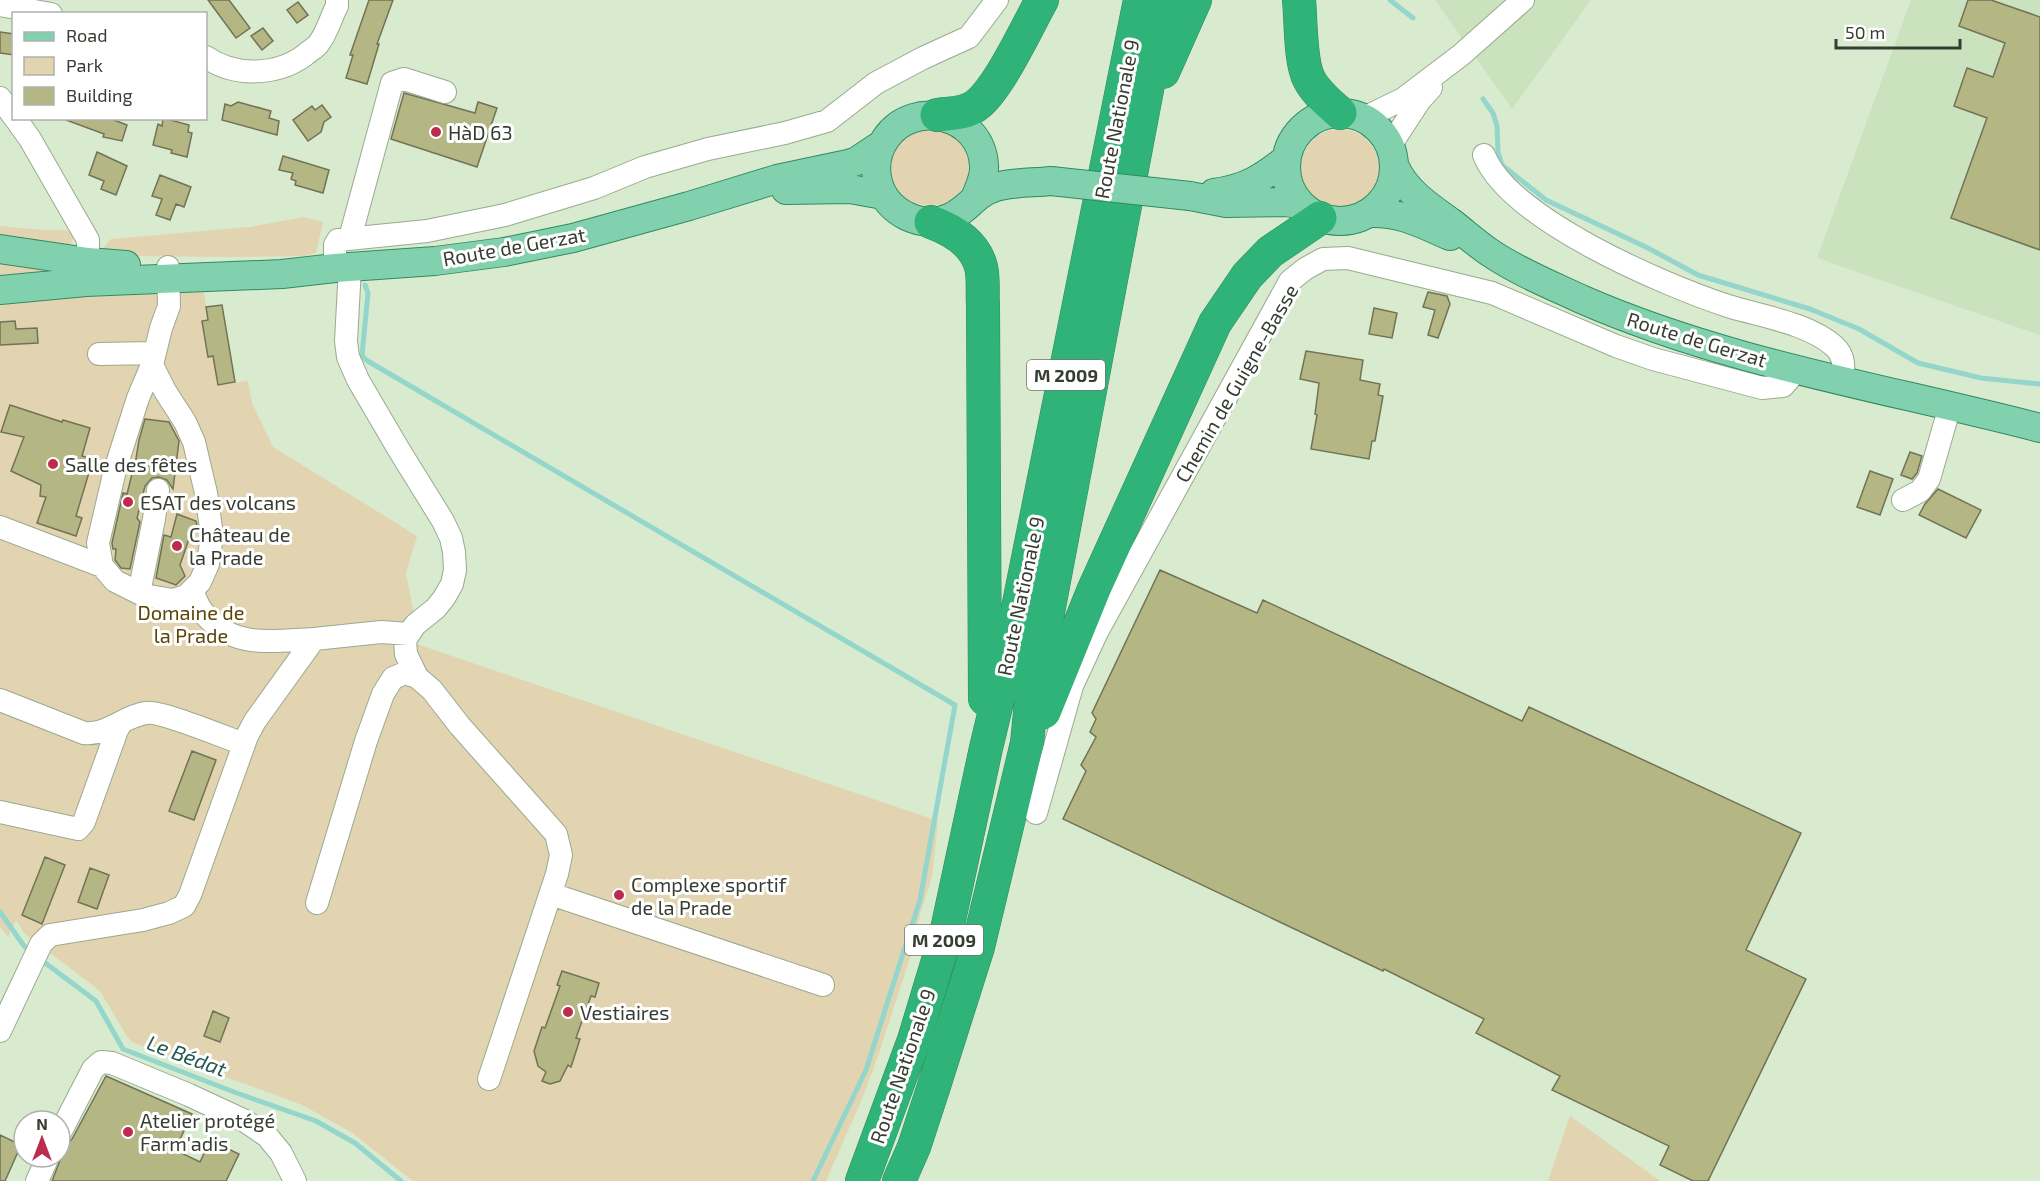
<svg xmlns="http://www.w3.org/2000/svg" width="2040" height="1181" viewBox="0 0 2040 1181" font-family="'Exo 2',sans-serif">
<rect width="100%" height="100%" fill="#d8ebce"/>
<!-- built -->
<path fill="#cbe2bf" d="M1435,0H1591L1512,109Z
M1911,0H2040V335L1817,258Z"/>
<!-- green -->
<path fill="#e2d3b1" d="M891 167a39 39 0 1 1 78 0a39 39 0 1 1-78 0Z
M1301 168a39 39 0 1 1 78 0a39 39 0 1 1-78 0Z
M303,217L323,222L316,253L304,256L243,257L116,256L103,248L111,239L250,227Z
M0,226L41,230H66L73,233V240L65,252L0,244Z
M0,259L92,269L0,283Z
M204,292L208,320L202,322L210,357L213,356L219,385L248,381L252,403L273,447L417,536L406,573L414,615L405,640L938,821L932,877L920,914L911,955L877,1059L862,1099L826,1181H413L351,1132L302,1105L134,1043L128,1038L100,991L24,933L16,920L8,937L0,926V306L17,300Z
M1570,1116L1659,1180V1181H1548Z"/>
<g fill="none" stroke-linecap="round" stroke-linejoin="round">
<!-- stream -->
<path stroke="#94d6cb" stroke-width="5" d="M1390,0L1413,18
M1483,99L1493,113L1497,126L1498,152L1502,165L1546,200L1648,248L1698,275L1810,309L1859,329L1918,363L1981,378L2040,384
M365,285L368,293L362,355L366,360L955,705L920,900L866,1070L813,1181
M0,912L24,946L30,951
M40,959L96,1001L123,1049L234,1092L316,1121L355,1143L401,1181"/>
</g>
<!-- building -->
<path fill="#b4b684" stroke="#727356" stroke-width="1.5" d="M208,0H229L250,28L236,38Z
M369,0H393L377,44H379L367,84L346,78L353,55H350Z
M1968,0H1991L2040,17V250L1951,218L1987,118L1954,106L1967,68L1993,77L2005,43L1959,26Z
M298,2L308,15L297,23L287,10Z
M263,28L273,41L262,50L251,36Z
M0,32L14,34V55L0,53Z
M404,93L475,113L478,102L497,108L477,167L391,139Z
M238,102L271,111L269,118L279,121L277,135L222,120L225,104L231,106Z
M322,105L331,117L324,122L321,132L308,141L293,120L312,106L315,110Z
M66,118H109L127,125L122,141L103,137L104,134L66,120Z
M163,118L189,125L188,132L192,133L187,157L171,153L172,150L153,145L158,124L162,126Z
M97,152L127,166L116,195L101,189L104,181L89,175Z
M283,156L329,170L323,193L295,185L296,181L291,179L293,173L279,170Z
M160,175L191,187L184,207L176,204L170,220L156,215L162,199L152,196Z
M1428,292L1447,296L1450,304L1438,338L1428,335L1435,310L1423,307Z
M222,305L235,382L218,385L213,356L208,357L202,321L208,320L206,307Z
M1374,308L1397,313L1392,338L1369,334Z
M15,321L16,329L37,328L38,343L0,345V322Z
M1306,351L1363,360L1360,380L1380,384L1378,395L1383,396L1375,441H1372L1369,459L1311,449L1317,415L1315,414L1319,383L1300,379Z
M10,405L62,422L63,420L90,428L82,456L93,459L76,516L82,518L76,536L37,523L46,497L40,496L41,485L11,471L24,437L1,432Z
M145,419L169,422L179,441L173,489L167,480L159,477L152,478L145,486L137,518L140,522L130,569L121,568L115,560L116,549H113L112,543L123,493L127,494L133,470L134,471L139,440Z
M1910,452L1922,456L1917,473L1912,479L1901,475Z
M1870,471L1893,479L1880,515L1857,507Z
M1938,489L1981,510L1966,538L1919,515L1925,504Z
M177,514L196,521L197,525L194,534L191,533L180,565L185,576L176,585L156,578L164,535L171,537Z
M1160,570L1257,613L1263,600L1522,721L1529,707L1801,833L1746,950L1806,979L1708,1181H1693L1660,1165L1669,1146L1552,1090L1560,1076L1476,1033L1484,1019L1384,969L1383,971L1063,819L1086,771L1081,765L1096,737L1090,732L1096,719L1092,713Z
M192,751L216,760L194,820L169,811Z
M45,857L65,865L42,924L22,915Z
M90,868L109,875L97,909L78,902Z
M562,971L599,983L595,997L591,996L576,1038L580,1039L571,1067L568,1065L560,1081L550,1084L542,1081L546,1072L538,1066L534,1051L542,1027L545,1028L560,986L557,985Z
M213,1011L229,1018L220,1042L204,1036Z
M106,1076L192,1114L175,1150L200,1162L210,1140L239,1154L226,1181H52L66,1145L72,1139Z
M0,1135L21,1145L5,1181H0Z"/>
<g fill="none" stroke-linecap="round" stroke-linejoin="round">
<!-- minor casing -->
<g stroke="#99aa8f" stroke-width="24">
<path id="minor" d="M0,5L51,14
M206,57C234,77 277,76 305,55C309,51 316,48 319,43C327,33 331,17 337,6V0
M0,98L14,117
M15,118L30,139L88,240V262
M1364,118L1403,99L1461,55L1523,0
M1390,146L1420,100L1431,88
M1484,155C1509,219 1664,285 1728,306C1760,316 1808,323 1834,346C1845,356 1844,367 1842,380
M350,238L392,83L404,79L445,92
M350,267L346,341L348,357L358,380L399,450L443,521L451,538L454,552L455,570L452,584L444,598L436,608L415,625L405,640L406,654L417,677
M335,268V245L338,240L427,231L505,215L594,188L645,167L708,149L785,133L827,121L876,83L923,58L969,37L997,0
M99,354L155,353
M152,365L165,391L185,422L194,442L206,493L212,535L208,564L200,582L186,596L173,600L143,595L115,581L102,566L98,543L115,470L138,398L152,365L161,328L169,306L168,267
M1903,500L1920,491L1929,479L1950,406
M0,527L102,566
M193,590C196,604 201,611 211,621C240,649 278,640 314,639
M139,593L154,519L158,490
M0,700L84,733C106,736 124,716 146,713C160,710 226,738 244,744
M0,812L78,829L84,822L117,730L122,722
M1036,813L1072,686L1097,632L1290,281L1305,269L1323,259L1348,258L1492,293L1616,346L1653,359L1762,388L1783,386L1790,378L1795,369
M551,894L823,985
M317,903L366,741L383,694L393,678L405,673L417,677L432,690L460,726L556,834L561,855L557,874L489,1079
M0,1031L41,944L50,935L143,920L169,913L184,906L190,895L247,736L255,721L314,639L381,632L409,634
M60,1133L93,1069L101,1062L112,1063L189,1095L245,1121L267,1136L281,1153L295,1181
M37,1181L48,1157"/>
</g>
<!-- major casing -->
<g stroke="#318a60" stroke-width="30">
<path id="major" d="M1286 167a54 54 0 1 1 108 0a54 54 0 1 1-108 0Z
M1395,167C1406,192 1430,207 1452,223C1465,233 1478,245 1492,254C1519,272 1551,285 1581,299C1727,363 1886,388 2040,428
M786,190L850,189L883,195
M1214,193C1245,189 1263,178 1286,159
M976,196C980,186 985,176 984,165C981,114 914,98 886,138C877,151 874,167 878,182C886,212 922,231 951,217C970,208 974,194 996,187C1013,182 1033,183 1051,181
M1190,196L1226,203L1285,202L1300,204
M1370,213C1401,212 1422,224 1450,236
M0,249L88,262L126,265
M0,290L86,282L282,274L335,268L435,261L504,252L573,238L689,206L777,179L848,164L857,161L881,145"/>
</g>
<!-- highway casing -->
<g stroke="#318a60" stroke-width="34">
<path id="highway" d="M1299,0C1301,20 1300,62 1309,79C1316,93 1329,103 1340,113
M1163,72L1195,0
M937,115C951,113 967,114 978,104C1000,86 1027,27 1042,0
M931,222C953,230 975,243 981,267C984,279 982,293 983,305L985,699
M1044,712L1094,589L1215,323L1247,276L1270,252L1320,218
M862,1181L914,1040L946,934L986,748L1010,648L1140,0
M899,1181L914,1147L933,1089L978,947L1027,743L1031,702L1164,0"/>
</g>
<!-- minor -->
<use href="#minor" stroke="#fff" stroke-width="22"/>
<!-- major -->
<use href="#major" stroke="#82d1ae" stroke-width="28"/>
<!-- highway -->
<use href="#highway" stroke="#2fb378" stroke-width="33"/>
<!-- major-bridge casing -->
<g stroke="#318a60" stroke-width="30" stroke-linecap="butt">
<path id="major-bridge" d="M1051,181L1190,196"/>
</g>
<!-- major-bridge -->
<use href="#major-bridge" stroke="#82d1ae" stroke-width="28"/>
</g>
<!-- markers -->
<g fill="#bc2c4c" stroke="#fff" stroke-width="2">
<circle cx="436" cy="132" r="6"/>
<circle cx="53" cy="464" r="6"/>
<circle cx="128" cy="502" r="6"/>
<circle cx="177" cy="546" r="6"/>
<circle cx="619" cy="895" r="6"/>
<circle cx="568" cy="1012" r="6"/>
<circle cx="128" cy="1132" r="6"/>
</g>
<g text-anchor="middle" dominant-baseline="central" stroke-width="6" stroke-linejoin="round" paint-order="stroke">
<!-- shield labels -->
<g fill="#fff" stroke="#727770" stroke-width="1.5">
<rect x="1027" y="360" width="78" height="30" rx="4.5"/>
<rect x="905" y="925" width="78" height="30" rx="4.5"/>
</g>
<g font-size="18" font-weight="bold" fill="#363d32">
<text x="1066" y="375">M 2009</text>
<text x="944" y="940">M 2009</text>
</g>
<!-- street labels -->
<g font-size="20" fill="#363d32" stroke="#fff">
<text transform="translate(1116 119) rotate(-79)">Route Nationale 9</text>
<text transform="translate(514 246) rotate(-10)">Route de Gerzat</text>
<text transform="translate(1697 339) rotate(17)">Route de Gerzat</text>
<text transform="translate(1236 383) rotate(-60)">Chemin de Guigne-Basse</text>
<text transform="translate(1020 596) rotate(-78)">Route Nationale 9</text>
<text transform="translate(902 1066) rotate(-71)">Route Nationale 9</text>
</g>
<!-- poi labels -->
<g font-size="20" fill="#363d32" stroke="#fff" text-anchor="start">
<text x="448" y="132">HàD 63</text>
<text x="65" y="464">Salle des fêtes</text>
<text x="140" y="502">ESAT des volcans</text>
<text x="189" y="534">Château de<tspan x="189" dy="23">la Prade</tspan></text>
<text x="631" y="884">Complexe sportif<tspan x="631" dy="23">de la Prade</tspan></text>
<text x="580" y="1012">Vestiaires</text>
<text x="140" y="1120">Atelier protégé<tspan x="140" dy="23">Farm'adis</tspan></text>
</g>
<!-- park labels -->
<g font-size="20" fill="#5b4507" stroke="#fff">
<text x="191" y="612">Domaine de<tspan x="191" dy="23">la Prade</tspan></text>
</g>
<!-- water labels -->
<g font-size="21" font-style="italic" fill="#215850" stroke="#fff">
<text transform="translate(187 1055) rotate(20)">Le Bédat</text>
</g>
</g>
<!-- legend -->
<rect x="12" y="12" width="195" height="108" fill="#ffffff" stroke="#afb1ad" stroke-width="1.5"/>
<rect x="24" y="32" width="30" height="9" fill="#82d1ae" stroke="#afb1ad" stroke-width="1.5"/>
<text x="66" y="42" font-size="18" fill="#363d32">Road</text>
<rect x="24" y="57" width="30" height="18" fill="#e2d3b1" stroke="#afb1ad" stroke-width="1.5"/>
<text x="66" y="72" font-size="18" fill="#363d32">Park</text>
<rect x="24" y="87" width="30" height="18" fill="#b4b684" stroke="#afb1ad" stroke-width="1.5"/>
<text x="66" y="102" font-size="18" fill="#363d32">Building</text>
<!-- north arrow -->
<g transform="translate(42 1139)"><circle r="28" fill="#ffffff" stroke="#afb1ad" stroke-width="1.5"/>
<path d="M0-4.5L10 22L0 15L-10 22Z" fill="#bc2c4c"/>
<text y="-9" font-size="16" font-weight="bold" text-anchor="middle" fill="#363d32">N</text>
</g>
<!-- scale -->
<path d="M1836 39v9h124v-9" fill="none" stroke="#363d32" stroke-width="3"/>
<text x="1845" y="39" font-size="18" fill="#363d32" stroke="#ffffff" stroke-width="4.5" paint-order="stroke">50 m</text>
</svg>
